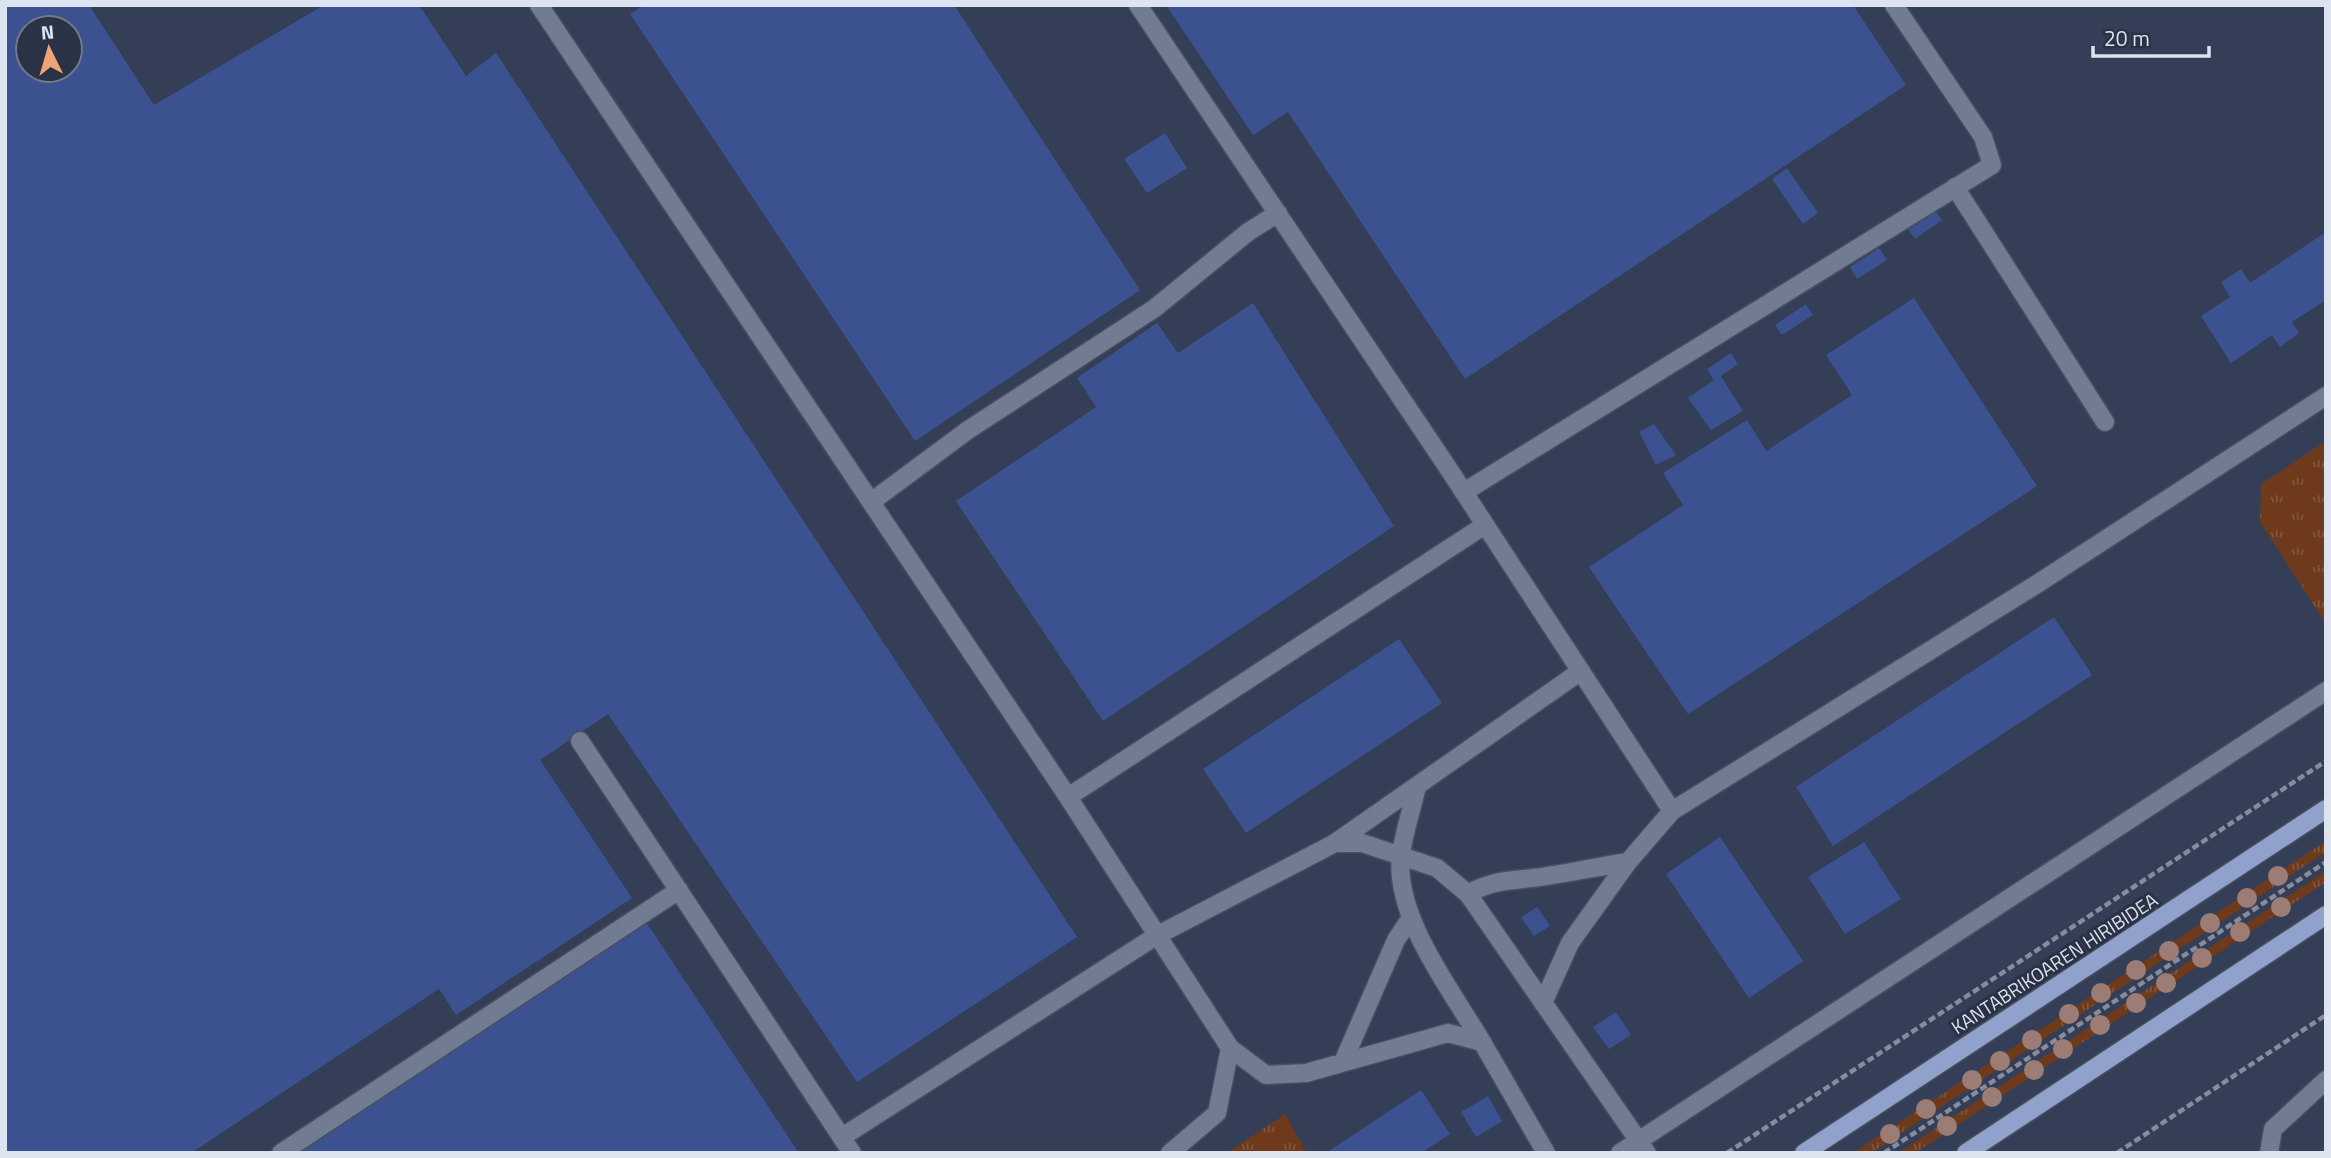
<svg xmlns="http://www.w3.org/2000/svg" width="2331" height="1158" viewBox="0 0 2331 1158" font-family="'Titillium Web',sans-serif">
<defs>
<pattern id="grass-tufts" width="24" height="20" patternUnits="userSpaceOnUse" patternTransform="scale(1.75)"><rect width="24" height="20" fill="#6e3a1b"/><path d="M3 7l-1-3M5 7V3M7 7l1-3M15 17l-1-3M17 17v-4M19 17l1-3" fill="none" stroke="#82563c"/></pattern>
</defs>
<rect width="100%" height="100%" fill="#2a3246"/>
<!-- built -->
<path fill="#343e56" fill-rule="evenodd" d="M5,5H2326V1153H5ZM28,28H70V70H28Z"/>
<!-- grass -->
<path fill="url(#grass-tufts)" d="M2326,441V624L2260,522L2261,484Z
M2326,841V852L1871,1153H1853Z
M2326,871V882L1915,1153H1898Z
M1285,1114L1305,1150L1301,1153H1227Z"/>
<!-- building -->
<path fill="#3c5290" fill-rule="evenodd" d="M5,5H89L154,105L324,5H419L466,76L496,53L1077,937L857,1082L608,714L540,760L632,898L456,1015L439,989L191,1153H5ZM28,28H70V70H28Z
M644,5H954L1140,290L915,441L630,14Z
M1166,5H1853L1906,85L1465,379L1288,112L1253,135Z
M1165,133L1187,168L1147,193L1124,159Z
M1787,168L1818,213L1803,224L1772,179Z
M1934,209L1942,220L1915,239L1907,228Z
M2326,232V300L2292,322L2299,333L2280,347L2272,335L2231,363L2201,316L2230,297L2221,282L2241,269L2250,283Z
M1879,248L1887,260L1857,279L1850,267Z
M1914,298L2037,486L1688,714L1589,567L1683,505L1663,473L1747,420L1766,451L1852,395L1826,355Z
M1253,303L1394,526L1103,721L956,501L1096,407L1077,378L1157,323L1178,353Z
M1806,304L1813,315L1782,335L1775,325Z
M1731,353L1738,364L1721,376L1743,411L1711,430L1688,398L1714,380L1707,369Z
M1654,424L1676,455L1656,465L1639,432Z
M2054,617L2092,675L1833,846L1796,787Z
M1399,639L1442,703L1246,833L1203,769Z
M1720,837L1803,961L1749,998L1666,874Z
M1864,842L1901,899L1845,934L1808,877Z
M1537,907L1550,926L1534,936L1521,917Z
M646,922L799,1153H297Z
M1616,1012L1631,1035L1609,1049L1593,1027Z
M1421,1090L1450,1134L1421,1153H1326Z
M1488,1096L1502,1121L1476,1137L1461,1112Z"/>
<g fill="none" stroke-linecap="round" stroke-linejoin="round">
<!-- service casing -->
<g stroke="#484e5f" stroke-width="21">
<path id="service" d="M539,5L1068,797L1230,1048L1266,1075L1306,1073L1448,1033L1482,1042L1546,1153
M1138,5L1452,474L1672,811L1628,862L1570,943L1543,1003
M1955,187L2105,422
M1464,492L1992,165L1983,137L1894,5
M871,502L968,430L1155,308L1248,232L1278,213
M580,741L852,1153
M1417,786C1412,809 1404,832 1401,854C1393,916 1452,991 1482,1042
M1068,797L1485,525
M1672,811L2037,584L2326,396
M1335,843L1581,671
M1468,894C1494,878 1519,881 1547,876C1574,872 1601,866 1628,862
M1343,1062L1396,940L1410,919
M842,1137L1156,936L1335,843H1362L1437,868L1468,894L1647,1153
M281,1153L679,890
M1170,1153L1217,1113L1230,1048
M1620,1153L2326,691
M2269,1153L2273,1129L2326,1080"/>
</g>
<!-- primary casing -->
<g stroke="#484e5f" stroke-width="21">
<path id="primary" d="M1804,1153L2326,809
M1966,1153L2326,915"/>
</g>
<!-- path -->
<path stroke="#858c9c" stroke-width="4.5" stroke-dasharray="7 3.5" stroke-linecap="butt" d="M1727,1153L2326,761
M1884,1153L2326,862
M2117,1153L2326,1015"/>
<!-- service -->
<use href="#service" stroke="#717b91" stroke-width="18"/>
<!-- primary -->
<use href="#primary" stroke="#90a2cc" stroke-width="18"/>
</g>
<!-- trees -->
<g fill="#9b7d75">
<circle cx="2278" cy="876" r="10"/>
<circle cx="2247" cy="898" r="10"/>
<circle cx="2281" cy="907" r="10"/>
<circle cx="2210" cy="923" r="10"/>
<circle cx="2240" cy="932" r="10"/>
<circle cx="2169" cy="951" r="10"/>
<circle cx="2202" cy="958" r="10"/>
<circle cx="2136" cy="970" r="10"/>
<circle cx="2166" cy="983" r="10"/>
<circle cx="2101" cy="993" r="10"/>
<circle cx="2136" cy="1003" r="10"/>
<circle cx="2069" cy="1014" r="10"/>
<circle cx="2100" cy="1025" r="10"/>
<circle cx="2032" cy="1040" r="10"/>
<circle cx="2063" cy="1049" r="10"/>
<circle cx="2000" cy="1061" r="10"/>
<circle cx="2034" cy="1070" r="10"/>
<circle cx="1972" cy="1080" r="10"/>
<circle cx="1992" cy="1097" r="10"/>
<circle cx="1926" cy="1109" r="10"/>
<circle cx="1947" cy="1126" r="10"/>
<circle cx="1890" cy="1134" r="10"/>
</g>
<g text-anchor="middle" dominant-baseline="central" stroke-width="6" stroke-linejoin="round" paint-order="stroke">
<!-- street labels -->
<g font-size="19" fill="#dee3f0" stroke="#2a3246">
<text transform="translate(2054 963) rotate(-33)">KANTABRIKOAREN HIRIBIDEA</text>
</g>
</g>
<!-- border -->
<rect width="2331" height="1158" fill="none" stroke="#dee3f0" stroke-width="14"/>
<!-- north arrow -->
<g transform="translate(49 49) rotate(355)"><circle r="33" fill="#2a3246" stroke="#72798a" stroke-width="2"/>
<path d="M0-5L12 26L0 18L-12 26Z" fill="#f0a279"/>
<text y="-10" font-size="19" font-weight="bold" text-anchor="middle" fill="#dee3f0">N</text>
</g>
<!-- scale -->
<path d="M2093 46v10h116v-10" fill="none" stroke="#dee3f0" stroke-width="3.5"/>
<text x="2104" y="46" font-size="21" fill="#dee3f0" stroke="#2a3246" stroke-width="5" paint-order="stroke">20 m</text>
</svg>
